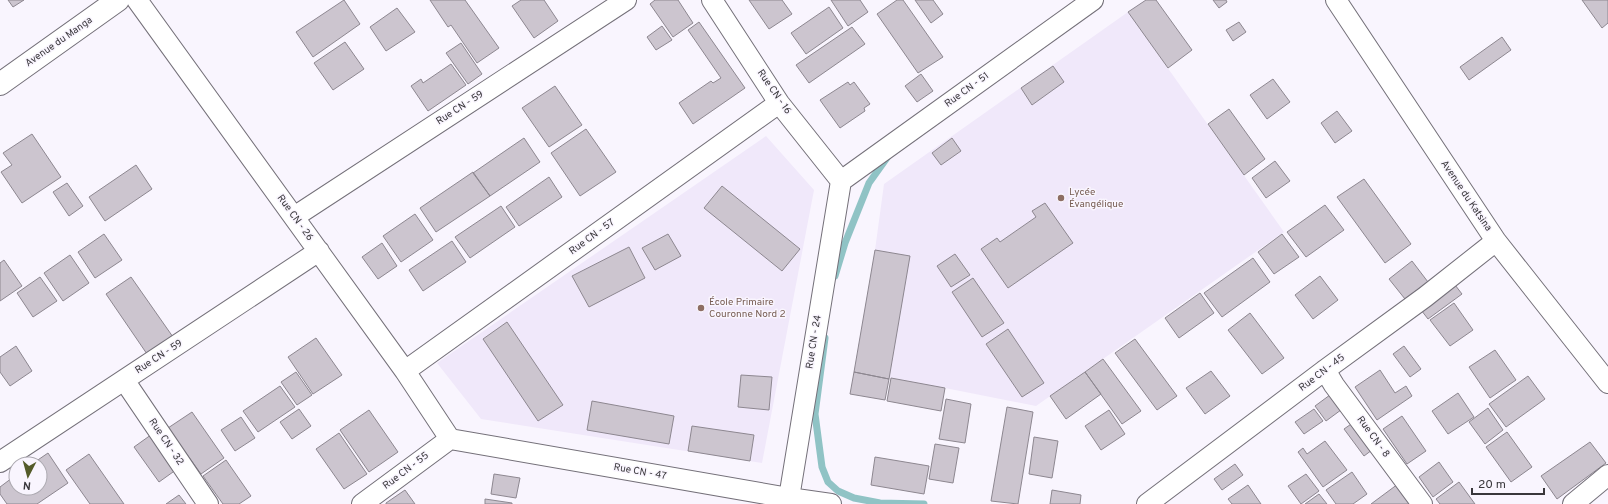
<svg xmlns="http://www.w3.org/2000/svg" width="1608" height="504" viewBox="0 0 1608 504" font-family="Overpass,sans-serif">
<rect width="100%" height="100%" fill="#f9f5fe"/>
<!-- built -->
<path fill="#f0e8fa" d="M1128,12L1284,232L1036,406L945,388L854,372L875,250L884,184Z
M766,136L814,190L762,463L481,419L437,363Z"/>
<g fill="none" stroke-linecap="round" stroke-linejoin="round">
<!-- stream -->
<path stroke="#90c3c5" stroke-width="7" d="M835,276L845,243L869,183L889,155
M825,338L815,414L822,467L828,482L838,491L854,498L880,503L924,504"/>
</g>
<!-- building -->
<path fill="#ccc5cf" stroke="#8d8790" d="M8,0H24L13,7Z
M344,0L360,24L313,57L296,32Z
M430,0H465L499,48L477,63L451,25L448,27Z
M521,0H544L558,21L534,38L512,6Z
M655,0H678L693,23L673,37L650,4Z
M749,0H782L792,14L769,29Z
M831,0H860L868,12L848,26Z
M897,0H903L943,57L918,73L877,14Z
M915,0H933L943,14L931,23Z
M1146,0H1156L1192,50L1168,68L1128,12Z
M1213,0H1226L1227,2L1219,8Z
M1582,0H1608V23L1602,28Z
M829,7L843,28L806,54L791,33Z
M397,8L415,32L386,51L370,27Z
M699,22L745,88L693,124L679,103L711,81L713,83L721,78L688,30Z
M1239,22L1246,32L1233,41L1226,30Z
M662,26L672,40L656,50L647,37Z
M852,27L865,44L809,83L796,65Z
M1502,37L1511,50L1469,80L1460,67Z
M345,42L364,69L333,90L314,63Z
M461,43L482,74L468,84L446,53Z
M451,64L466,85L428,111L411,86L421,79L423,83Z
M1053,66L1064,82L1032,105L1021,88Z
M921,74L933,91L917,102L905,86Z
M1273,79L1290,102L1267,119L1250,95Z
M848,82L850,85L854,82L870,104L864,108L865,111L840,128L820,100Z
M555,86L582,125L549,147L522,108Z
M1229,109L1265,159L1244,175L1208,124Z
M1337,111L1352,131L1335,143L1321,123Z
M586,129L616,172L580,196L551,153Z
M32,134L61,177L22,203L1,172L12,165L3,153Z
M524,138L540,162L490,196L473,173Z
M952,138L961,151L941,165L932,153Z
M1275,161L1290,181L1266,198L1252,178Z
M136,165L152,189L105,221L89,197Z
M473,172L490,196L436,232L420,208Z
M549,177L562,197L519,226L506,207Z
M1364,179L1411,244L1385,263L1337,197Z
M67,183L83,206L69,216L53,192Z
M722,186L800,249L782,271L704,208Z
M1045,203L1073,243L1008,288L981,249L997,238L1000,242L1036,217L1032,211Z
M1325,205L1344,230L1306,257L1287,232Z
M501,206L515,227L470,258L455,237Z
M415,214L433,240L401,262L383,236Z
M104,234L122,260L95,278L78,252Z
M668,234L681,256L655,270L642,248Z
M1282,234L1299,257L1274,274L1258,252Z
M452,241L466,262L423,291L409,270Z
M382,243L397,266L378,279L362,257Z
M629,247L645,278L589,307L572,276Z
M875,250L910,256L889,379L854,372Z
M955,254L970,275L951,287L937,266Z
M70,255L89,283L63,301L44,273Z
M1253,258L1270,282L1222,317L1204,293Z
M4,260L22,286L0,301V263Z
M1412,261L1428,282L1405,299L1389,279Z
M1320,276L1338,300L1313,319L1295,295Z
M40,277L57,301L33,317L17,293Z
M131,277L173,337L147,354L106,294Z
M973,278L1004,323L982,337L952,292Z
M1452,281L1462,294L1428,319L1418,306Z
M1200,293L1214,313L1179,338L1165,318Z
M1454,303L1473,330L1450,346L1430,320Z
M1250,313L1284,358L1262,374L1228,330Z
M507,322L563,405L538,421L483,339Z
M1008,329L1044,383L1022,397L986,344Z
M316,338L342,375L313,394L288,357Z
M1135,339L1177,396L1157,410L1115,353Z
M16,346L32,371L10,386L0,372V357Z
M1404,346L1421,369L1410,377L1393,354Z
M1495,350L1516,380L1490,398L1469,367Z
M1103,359L1141,411L1122,424L1085,372Z
M1380,370L1395,393L1406,386L1412,396L1377,420L1355,387Z
M1211,371L1230,396L1205,414L1186,388Z
M296,372L312,395L297,405L281,382Z
M854,372L889,379L885,400L850,394Z
M1085,372L1101,394L1066,419L1050,396Z
M741,375L772,377L769,410L738,407Z
M1528,376L1545,399L1506,427L1489,404Z
M891,378L945,388L941,411L887,401Z
M280,386L295,407L258,432L243,411Z
M1334,392L1345,407L1326,421L1315,406Z
M1458,393L1474,417L1448,434L1432,411Z
M946,399L971,404L965,443L939,439Z
M592,401L674,416L669,444L587,430Z
M1007,407L1033,412L1018,504L991,501Z
M1488,408L1503,430L1485,444L1469,422Z
M299,409L311,426L292,439L280,422Z
M1314,409L1323,421L1304,434L1295,422Z
M369,410L398,452L369,472L340,430Z
M1109,410L1125,434L1101,450L1085,426Z
M192,412L224,458L201,474L168,428Z
M1402,416L1426,451L1407,464L1383,429Z
M241,417L255,438L235,451L221,430Z
M1357,420L1376,447L1364,456L1344,429Z
M692,426L754,435L750,461L688,451Z
M155,432L180,467L159,482L134,447Z
M1507,432L1532,467L1511,482L1486,447Z
M339,433L367,474L344,489L316,449Z
M1034,437L1058,441L1052,478L1029,474Z
M1325,441L1347,470L1323,487L1298,452L1303,448L1307,454Z
M1590,442L1606,463L1557,499L1541,476Z
M935,444L959,448L953,483L929,479Z
M48,453L68,483L37,504H7L0,494V487L16,475V488H40V464H32Z
M89,454L124,504H90L66,470Z
M875,457L929,466L924,494L871,485Z
M226,460L251,496L239,504H223L203,476Z
M1439,462L1453,482L1433,497L1419,477Z
M1235,464L1243,475L1222,490L1214,479Z
M1352,472L1367,494L1353,504H1336L1326,490Z
M494,474L520,478L516,498L491,494Z
M1306,474L1319,491L1301,504L1288,486Z
M1459,482L1475,504H1440L1436,499Z
M1398,484L1412,504H1371Z
M1248,485L1261,504H1232L1228,499Z
M405,490L415,504H386V503Z
M1052,490L1081,495L1080,504H1050Z
M1319,494L1327,504H1305Z
M179,495L186,504H166Z
M485,499L512,503V504H485Z"/>
<g fill="none" stroke-linecap="round" stroke-linejoin="round">
<!-- minor casing -->
<g stroke="#747079" stroke-width="22">
<path id="minor" d="M137,0L405,371L450,439
M712,0L779,103L841,181
M1336,0L1496,241L1608,383
M841,181L1093,0
M294,217L626,0
M1325,370L1334,385L1422,504
M405,371L779,103
M124,380L208,504
M450,439L789,498L831,504
M0,462L319,251
M362,504L450,439
M788,504L841,181
M1147,504L1325,370L1425,297L1496,241
M1573,504L1608,475"/>
</g>
<!-- tertiary casing -->
<g stroke="#747079" stroke-width="24">
<path id="tertiary" d="M0,84L118,0"/>
</g>
<!-- minor -->
<use href="#minor" stroke="#fff" stroke-width="20"/>
<!-- tertiary -->
<use href="#tertiary" stroke="#fff" stroke-width="22"/>
</g>
<!-- markers -->
<g fill="#8d6e63" stroke="#f9f5fe" stroke-width="1.5">
<circle cx="1061" cy="198" r="4"/>
<circle cx="701" cy="308" r="4"/>
</g>
<g text-anchor="middle" dominant-baseline="central" stroke-width="3" stroke-linejoin="round" paint-order="stroke">
<!-- street labels -->
<g font-size="10" fill="#39373b" stroke="#f9f5fe">
<text transform="translate(59 42) rotate(-35)">Avenue du Manga</text>
<text transform="translate(967 90) rotate(-36)">Rue CN - 51</text>
<text transform="translate(774 92) rotate(55)">Rue CN - 16</text>
<text transform="translate(460 108) rotate(-33)">Rue CN - 59</text>
<text transform="translate(1466 196) rotate(56)">Avenue du Katsina</text>
<text transform="translate(295 218) rotate(54)">Rue CN - 26</text>
<text transform="translate(592 237) rotate(-36)">Rue CN - 57</text>
<text transform="translate(814 342) rotate(-81)">Rue CN - 24</text>
<text transform="translate(159 357) rotate(-33)">Rue CN - 59</text>
<text transform="translate(1322 373) rotate(-37)">Rue CN - 45</text>
<text transform="translate(1373 437) rotate(54)">Rue CN - 8</text>
<text transform="translate(166 442) rotate(56)">Rue CN - 32</text>
<text transform="translate(406 471) rotate(-37)">Rue CN - 55</text>
<text transform="translate(640 472) rotate(10)">Rue CN - 47</text>
</g>
<!-- education labels -->
<g font-size="10" fill="#785e54" stroke="#f9f5fe" text-anchor="start">
<text x="1069" y="192">Lycée<tspan x="1069" dy="12">Évangélique</tspan></text>
<text x="709" y="302">École Primaire<tspan x="709" dy="12">Couronne Nord 2</tspan></text>
</g>
</g>
<!-- north arrow -->
<g transform="translate(28 476) rotate(186)"><circle r="19" fill="#f9f5fe" stroke="#aca9b0"/>
<path d="M0-3L7 15L0 10L-7 15Z" fill="#545b29"/>
<text y="-6" font-size="11" font-weight="bold" text-anchor="middle" fill="#39373b">N</text>
</g>
<!-- scale -->
<path d="M1472 488v6h72v-6" fill="none" stroke="#39373b" stroke-width="2"/>
<text x="1478" y="488" font-size="12" fill="#39373b" stroke="#f9f5fe" stroke-width="3" paint-order="stroke">20 m</text>
</svg>
